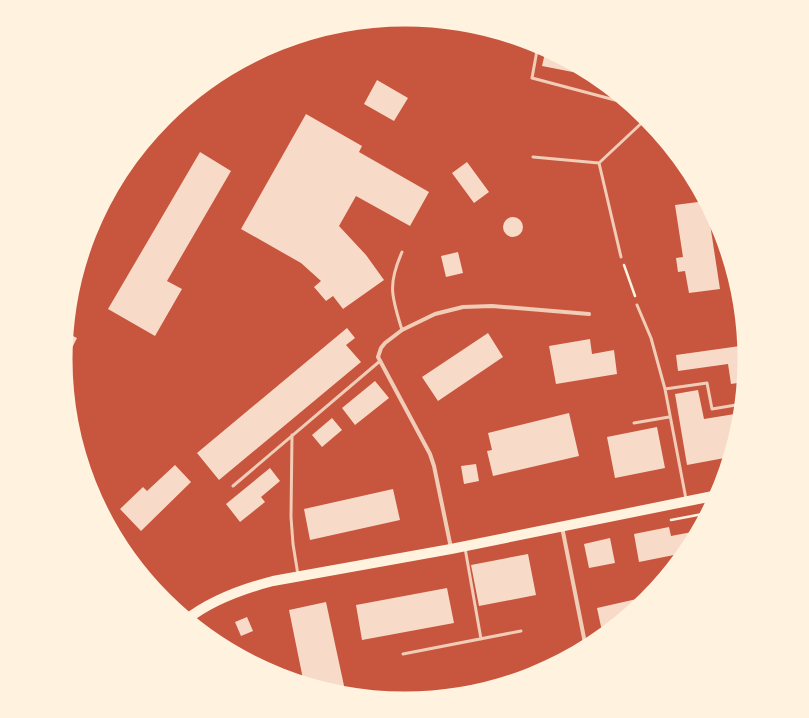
<svg xmlns="http://www.w3.org/2000/svg" width="809" height="718" viewBox="0 0 809 718" font-family="Barlow,sans-serif">
<rect width="100%" height="100%" fill="#c8553d"/>
<!-- building -->
<path fill="#f7dbc8" d="M546,49L589,72L588,75L542,66Z
M377,80L408,98L394,121L364,104Z
M306,114L362,146L359,152L429,192L410,226L356,196L339,226L366,255L384,280L343,309L333,296L326,301L314,287L321,281L301,263L241,229Z
M200,152L231,171L167,281L182,289L155,336L108,309Z
M467,162L489,192L474,203L452,173Z
M706,201L707,204L720,289L689,293L685,271L678,272L676,258L683,257L675,205Z
M503 227a10 10 0 1 1 20 0a10 10 0 1 1-20 0Z
M458,252L463,273L446,277L441,256Z
M347,328L355,338L346,345L361,362L219,480L197,453Z
M65,332L77,338L64,364L67,366L64,371L63,359Z
M488,333L503,357L438,401L422,377Z
M590,339L592,354L614,350L617,374L556,384L549,346Z
M740,346L741,352H746V359L744,382L731,384L728,364L678,371L676,355Z
M375,381L389,398L355,425L342,408Z
M698,390L704,419L741,413L740,426L730,457L687,465L675,394Z
M569,413L579,456L493,476L487,451L492,450L488,433Z
M332,418L342,430L322,447L312,435Z
M657,427L665,468L615,478L607,437Z
M476,464L479,481L464,484L461,466Z
M175,465L191,482L141,531L120,509L143,487L147,491Z
M270,468L280,481L261,497L265,502L240,522L226,504Z
M393,489L400,520L310,540L304,509Z
M669,527L671,536L692,532L693,541L689,549L676,564L674,555L639,562L634,534Z
M610,538L615,563L589,568L584,544Z
M528,554L536,595L479,606L471,565Z
M447,588L454,623L362,640L356,605Z
M650,596L646,601L603,636L597,608Z
M326,602L346,695L338,694L304,684L289,610Z
M247,617L253,631L241,636L235,622Z"/>
<g fill="none" stroke-linecap="round" stroke-linejoin="round">
<!-- path -->
<path stroke="#fff3e0" stroke-width="2.5" d="M624,265L635,296
M671,520L708,513
M197,627L240,652L280,669L282,678
M240,652L242,658"/>
<!-- service -->
<path stroke="#f1ccb7" stroke-width="3" d="M538,45L532,78L630,104
M533,157L599,163L647,118
M599,163L621,257
M402,252C387,286 392,297 402,330
M637,305L651,338L665,389L686,499
M665,389L707,383L712,409L742,404
M634,423L669,417
M292,435L291,517L293,544L298,575
M233,486L380,361
M465,548L481,639
M403,654L521,631"/>
<!-- minor -->
<path stroke="#f1ccb7" stroke-width="4" d="M562,527L586,648
M451,548L434,466L430,454L378,357L381,348L385,343L402,330L435,314L463,307L492,306L589,314"/>
<!-- primary -->
<path stroke="#fff3e0" stroke-width="10" d="M186,620C211,600 242,589 273,581L451,549L718,495"/>
</g>
<!-- crop -->
<path d="M0 0H809V718H0ZM70 359a335 335 0 1 1 670 0a335 335 0 1 1-670 0Z" fill="#fff3e0" fill-rule="evenodd"/>
<path fill="none" stroke="#fff3e0" stroke-width="5" d="M70 359a335 335 0 1 1 670 0a335 335 0 1 1-670 0Z"/>
</svg>
